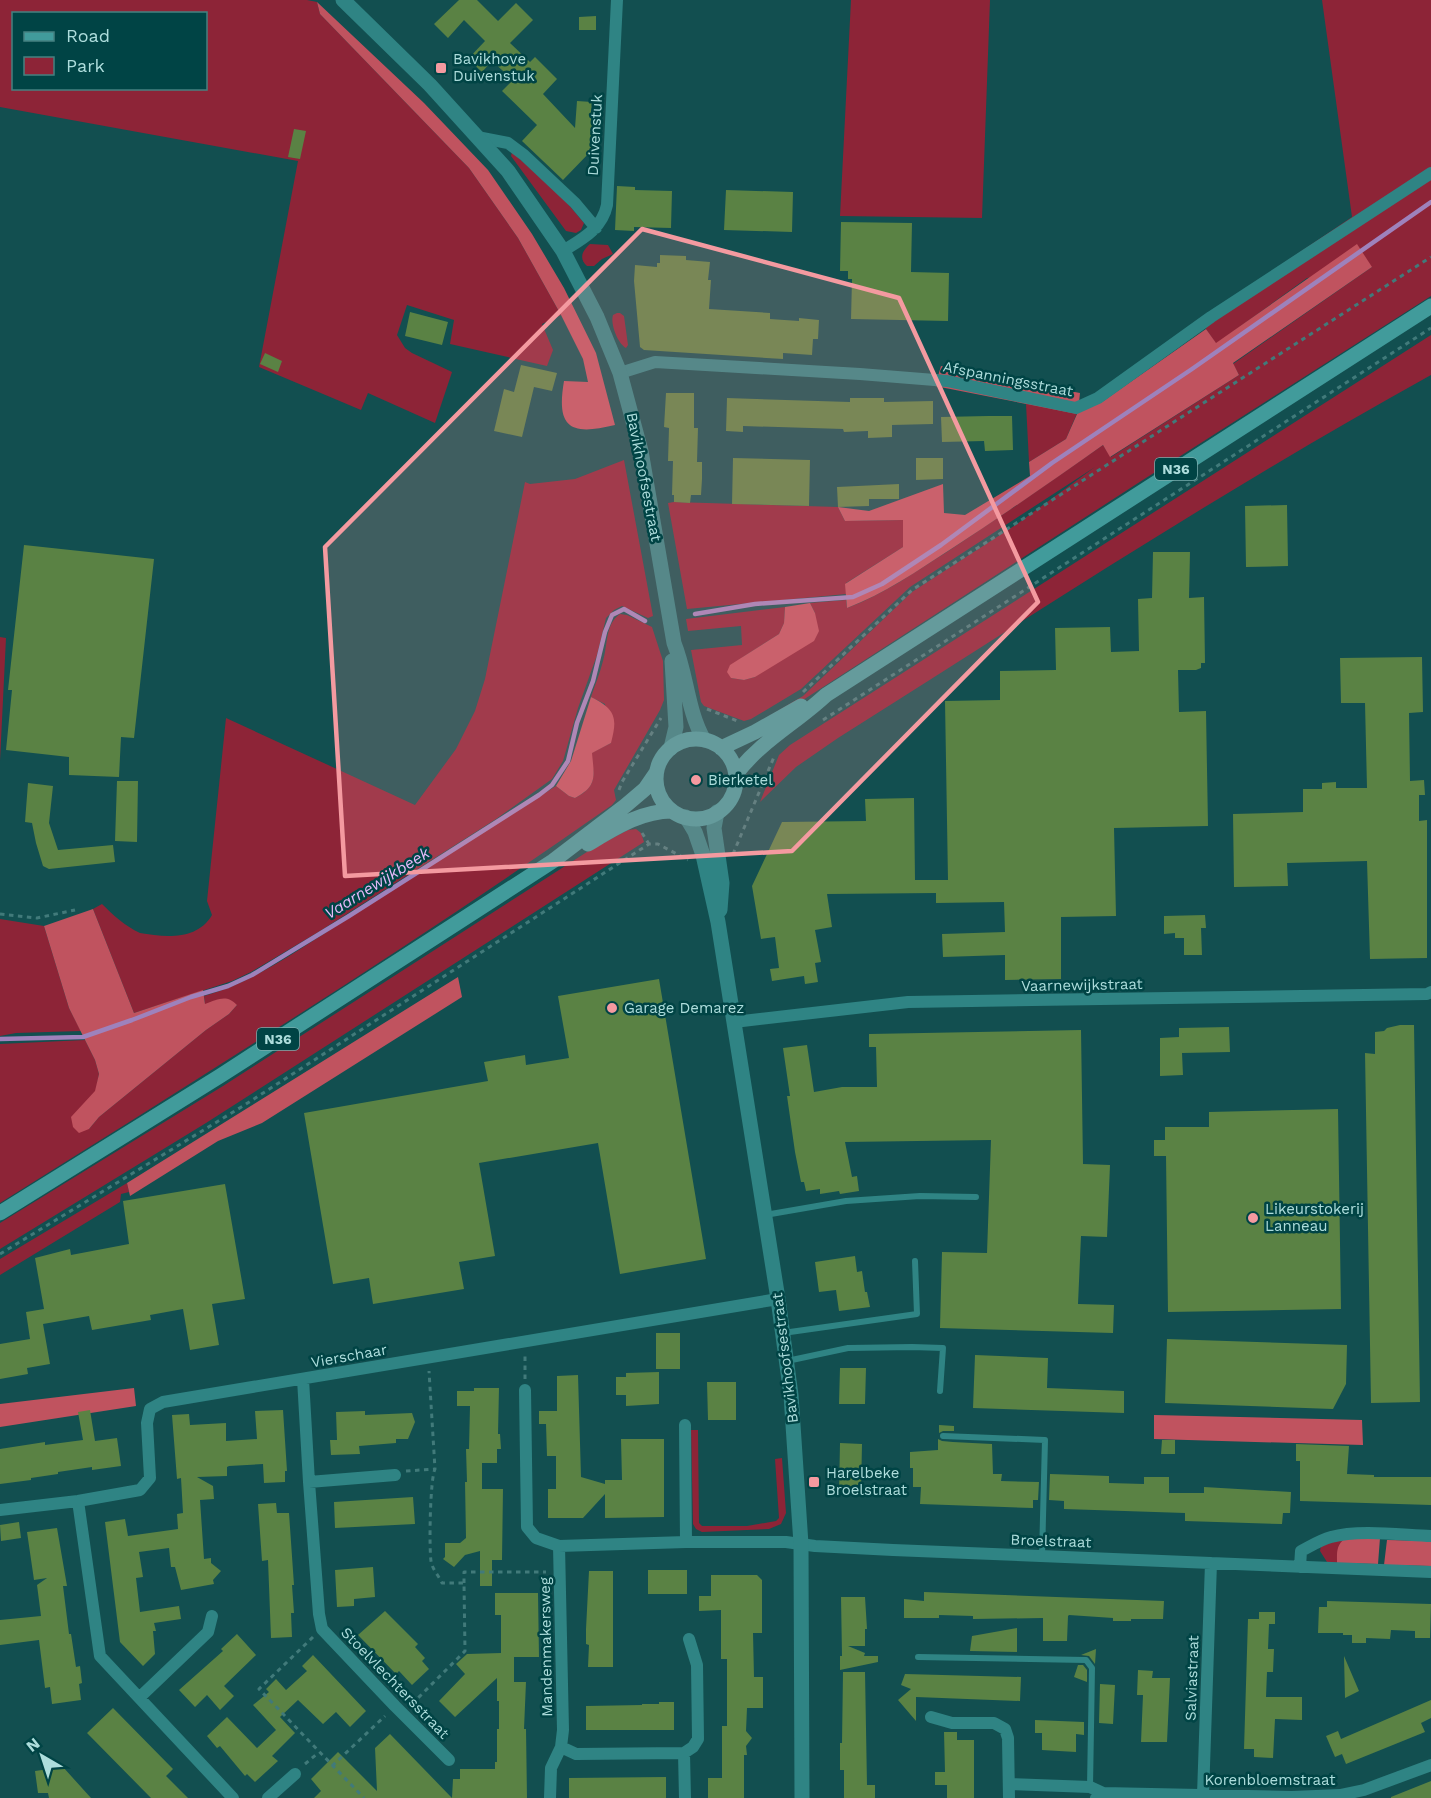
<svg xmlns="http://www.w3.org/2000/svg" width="1431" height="1798" viewBox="0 0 1431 1798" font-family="'Work Sans',sans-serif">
<rect width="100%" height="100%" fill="#124f50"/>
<!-- green -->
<path fill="#8d2437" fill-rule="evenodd" d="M0,0H307L317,2L320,14L469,168L518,238L561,315L542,324L553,350L547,366L450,344L454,320L407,305L397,335L405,348L412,353L452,372L435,423L368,393L361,410L259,367L298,161L0,107ZM14,14H206V88H14Z
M851,0H990L982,218L840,216Z
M1322,0H1431V296L1135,485L803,700L754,725L803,696L912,592L1017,524L1095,467L910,587L801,689L751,719L744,721L704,706L701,702L691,650L742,645L741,626L688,631L686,619L785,607L784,623L779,634L743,657L731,678L744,680L755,677L815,613L810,603L846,600L847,608C883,595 915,572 947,552C1000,517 1052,481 1103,445L1111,457L1239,375L1233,364L1372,267L1307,278L1216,344L1206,329L1208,314L1352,217Z
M512,152L563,198L584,223L581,230L576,233L566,231L511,156Z
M590,244L608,245L613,254L602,259L594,266H587C578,258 583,250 590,244Z
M617,313H620L624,316L628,345L626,348C618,344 610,324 613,315Z
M1431,335V375C1228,487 1034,614 838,738L796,767L760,802L779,755L790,745Z
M1026,404L1077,413L1066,439L1029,462Z
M624,460L653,616L648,618L622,606L614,610L606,618L597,655L578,708L563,761L552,779L496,819L320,931L251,972L232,981L134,1013L93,909L102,904C113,915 125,926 140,933C144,934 149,934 154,935C175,938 200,936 212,915L207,901L226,718L415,805L456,749L475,711L485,679L525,482L530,484L575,479Z
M674,502L838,507L845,521L903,520V547L846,583V594L687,609L668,503Z
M620,614L627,615L652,627L663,661L664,700L660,710L614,790L616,800L612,805C413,945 206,1074 0,1203V1044L85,1040L95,1060L99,1074L89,1129L99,1117L206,1030L229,1014L237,1005L205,1004L204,996C255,982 299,949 344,921C415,876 485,831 556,786L569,796L575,798C598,786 594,776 591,753L611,743L605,704L591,697C595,685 600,673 603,661C608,645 605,624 620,614Z
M0,637L6,638L0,761Z
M636,829L641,833L644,842L206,1123L0,1249V1223L223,1086L590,850L628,830Z
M0,919L44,926L69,1008L81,1031L16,1033L0,1036Z
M127,1183L129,1192L121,1194L120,1202L0,1275V1259Z
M691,1430H698L699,1523L702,1526H747L776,1521L779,1518L775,1459L782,1458L786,1513L781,1524L769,1529L702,1532L696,1529L693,1524Z
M1345,1538L1337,1563L1327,1562L1320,1551L1321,1546Z"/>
<!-- forest -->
<path fill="#c0535f" d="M317,2L424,103L488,170L532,234L564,288L596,353L615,425C570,436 556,428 564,381L588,382L583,359L561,315L518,238L469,168L320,14Z
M1357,244L1372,267L1233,363L1239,375L1110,457L1103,445C1052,481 1002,516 951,549C917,571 884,594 847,608L845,584L903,547V520L845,521L838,507L869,511L943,484L944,513L965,515L1030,476L1029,462L1066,439L1077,414L935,386L941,366L1080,393L1078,412L1102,402L1206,329L1216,343Z
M810,603L815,613L819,631L814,641L755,677L744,680L731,678L727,672L730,665L779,634L784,623L785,607Z
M591,697C615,709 618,717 611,743L592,753C594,776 598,786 575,798L569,796L556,786L571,761Z
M93,909L134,1013L203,990L205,1004C218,999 227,994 237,1005L229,1014L206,1030L99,1117L89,1129L79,1133L73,1127L71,1117L95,1091L99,1074L95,1060L69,1008L44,926Z
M458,977L462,997L262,1123L218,1141L130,1196L127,1183Z
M134,1388L136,1406L0,1427V1404Z
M1154,1415L1362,1420L1363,1445L1154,1439Z
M1345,1538H1380L1378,1564L1337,1563C1337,1552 1336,1546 1345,1538Z
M1387,1540L1431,1541V1566L1384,1565Z"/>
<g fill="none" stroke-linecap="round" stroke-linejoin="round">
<!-- stream -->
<path stroke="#9e82bc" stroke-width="4.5" d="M695,614L755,604L853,597L882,584L941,545L1052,463L1192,369L1431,202
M0,1039L83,1037L132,1020L191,997L228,986L252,975L349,916L539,795L552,785L568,761L577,723L593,681L605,632L612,615L624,609L645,621"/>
</g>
<!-- building -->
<path fill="#5a8244" d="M459,0H477L498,21L516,3L533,20L510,43L530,62L535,57L557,79L543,94L575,128L577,101L592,102L591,112L593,113L591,151L563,180L522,141L537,125L502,91L513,80L492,61L482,72L468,59L485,41L464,20L448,38L434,24Z
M596,16V30H579V17Z
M294,129L306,131L300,159L288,157Z
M617,186L635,187V190L672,191L671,228L634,227V231L615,230Z
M726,190L793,192L792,232L724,230Z
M841,222L912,223L911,272L949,273L948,321L851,319L852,279H848V271H840Z
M660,255L686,256V260L710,262L708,280H711L709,309L770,313V319L799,321V318L819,320L818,339H813L812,355L783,353V359L644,350L640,347L634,281L635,265L657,267V263H660Z
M410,312L448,322L442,345L405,336Z
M265,353L282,361L278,372L260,364Z
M521,365L557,373L552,391L534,387L522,437L494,431L504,389L514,392Z
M666,393H694V428H698L697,462H702V479L701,495H691L690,503L674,502V495H672L673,461H668L669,428L664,427Z
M727,398L850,402V398H884V402L933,401V424L892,425V437L868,438V431L844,432L843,429L743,426V432L726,431Z
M988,416H1012L1013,450L985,451L984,441L942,442L941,417Z
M733,458L810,460L809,506L732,504Z
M916,458H943V479L916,480Z
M899,484V499H869V506L838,507L837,487Z
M1287,505L1288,566L1246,567L1245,506Z
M24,545L154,559L134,738L121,737L119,777L69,775V757L6,750L12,690H8Z
M1153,552H1190L1189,598L1204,597L1205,663H1201V668L1196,670H1178L1179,712L1206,711L1208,826L1114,828L1116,916L1061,917V979L1005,980V955L943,957L942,934L1005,932L1004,902L936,903V893L827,894L832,927L815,930L821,962L815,963L818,982L805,984L804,976L772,981L770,969L779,968L775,937L761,939L752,886L782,822L866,821L865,799L914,798L915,880H948L945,701L1000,700V671L1056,670L1055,628L1110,627L1111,652L1139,651L1138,599L1152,598Z
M1422,657L1423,712L1409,713L1410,781L1424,780L1425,795H1419V821L1427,820V958L1370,959L1367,861L1287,863L1288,886L1234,887L1233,814L1303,812V789H1322V783L1336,782V788H1367L1365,703H1341L1340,658Z
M117,781H138L137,842L115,841Z
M28,783L53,786L49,823L58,850L113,845L115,862L49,869L43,866L36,843L32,823L25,822Z
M1205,915L1206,928H1201L1202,955H1184V938H1175V933L1164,934V916Z
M659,979L706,1259L620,1274L598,1143L479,1163L495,1256L459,1262L464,1289L373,1304L369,1278L333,1284L304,1113L488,1081L484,1062L525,1055L526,1065L569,1058L558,996Z
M1400,1025H1414L1420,1402L1371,1403L1365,1053L1375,1054V1032L1384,1031L1387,1028Z
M1229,1027L1230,1052L1182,1053L1183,1075L1160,1076V1038L1179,1037V1028Z
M1081,1030L1083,1164L1110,1165L1107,1237L1081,1236L1078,1304L1114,1305L1113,1333L940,1328L942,1252L987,1253L991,1140L845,1142L852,1177L857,1176L859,1191L840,1194L839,1191L820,1194V1189L806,1191L804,1182H801L795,1152L787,1096H790L783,1048L807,1045L814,1092L842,1087H877L876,1047H869V1034Z
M1338,1109L1341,1309L1168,1312L1166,1156H1154V1140H1165V1127H1209V1112Z
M225,1184L245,1299L212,1304L219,1345L190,1350L183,1309L150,1315L151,1320L92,1330L89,1316L43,1324L50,1364L27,1368L28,1374L0,1379V1344L30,1339L26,1312L44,1309L35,1258L70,1249L71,1255L129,1244L123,1201Z
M855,1256L857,1272L862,1271L865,1292H867L870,1307L839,1311L836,1290L819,1292L815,1262Z
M656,1333H680V1369H656Z
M1167,1339L1347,1345L1346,1384L1333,1409L1165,1403Z
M975,1355L1048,1358L1047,1388L1124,1391V1413L973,1408Z
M840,1368H866L865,1404H839Z
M659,1372V1404L626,1406V1395H616V1377H626V1373Z
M578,1375L581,1477L605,1484V1480H622L621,1439H664V1517L605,1518V1494L583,1518H548V1489H556V1456H547L546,1424H539V1411H557V1376Z
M707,1382H736V1420H708Z
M474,1388H499L498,1434H500L501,1449H497V1463H482V1489H503L502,1560H492V1586H480V1551L465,1555L454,1567L443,1559L445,1557V1543H460L466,1538L465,1482H467L466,1449H469L470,1406H457V1391H474Z
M90,1410L95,1441L117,1438L121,1466L92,1470V1467L58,1472V1474L31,1478V1480L0,1484V1449L45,1442V1445L83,1440L78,1412Z
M283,1410L287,1471H285V1482L264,1483L263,1464L229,1466L227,1467V1476L197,1477L213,1486L214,1499L200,1500L204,1559L211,1558V1563L221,1571L213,1580L214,1584L181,1590L175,1567H171L169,1548L139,1552L143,1577L136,1578L140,1612L179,1606L181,1619L154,1623L156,1631H153L155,1654L143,1666L120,1642L105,1522L125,1519L128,1536L178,1529L177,1514L183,1513L181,1478L177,1479L172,1415L189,1414L190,1425L226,1423V1441L257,1439L255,1411Z
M365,1411V1415L412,1413L415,1422L408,1439H396V1443L359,1446L360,1454L331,1455L330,1440H337L336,1412Z
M939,1425L954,1426V1431H943L939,1433Z
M938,1439L942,1441L953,1442L992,1444L993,1474H1002L1001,1481L1039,1482L1038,1500H1033V1508L920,1504L921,1487H913V1468H910V1452L938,1450Z
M1162,1440H1175V1454H1161Z
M840,1443L862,1444L861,1493L839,1492Z
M1296,1444L1349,1446L1347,1474L1374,1475V1477H1431V1505L1300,1501V1461H1296Z
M1050,1474L1109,1476V1483L1144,1484V1477H1169V1493H1204V1487L1291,1492L1290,1513H1283L1282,1524L1185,1521V1513L1064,1509V1501L1049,1500Z
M413,1497L415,1524L335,1528L334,1502Z
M276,1503L277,1513H289L294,1585H292L294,1613H291L292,1637L271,1638L268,1560L262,1561L258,1504Z
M19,1522L21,1538L1,1541L0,1525Z
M57,1528L67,1586H63L69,1634H71L76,1667L80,1666L82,1683L79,1684L81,1700L52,1704L50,1687L45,1688L39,1640L0,1645V1620L41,1616L37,1585L47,1578L34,1580L27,1532Z
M373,1567L375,1597L354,1599V1606L337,1607L335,1570Z
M648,1570H687V1594H648Z
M589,1571H613V1667H588L589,1645L586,1644V1629Z
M711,1575H757L762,1580V1633H753L754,1677H763V1708H747L746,1731L752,1738L746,1746L747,1755H744V1798H708V1778H722V1726H727V1659H721V1610L699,1611V1596H711Z
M924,1592L1164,1601L1163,1619H1131V1621H1113V1618L1069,1615L1068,1616L1067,1641H1043V1618L973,1619V1616L939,1615V1618H904V1599L924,1601Z
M495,1593H538L539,1657H514V1682H526L524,1729H526L527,1798H314L321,1791L311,1779L338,1752L377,1791L375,1748L390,1734L452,1798L453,1779H460V1769H495V1762H497V1729H499V1701H497V1678L455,1717L439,1701L465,1674L456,1664L467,1654L501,1653V1615H495Z
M841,1597H865L867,1629H865V1646H848L865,1653L864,1656H878V1662L840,1670V1656H842Z
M1327,1601L1431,1604L1430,1638H1415V1631L1391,1630L1390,1639L1366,1638V1643H1352V1635H1343V1633H1318L1319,1607H1327Z
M385,1611L418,1644L415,1647L425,1658L422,1661L429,1669L412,1685L399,1671L396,1674L358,1635Z
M1259,1612H1275V1624H1269L1268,1649H1274L1273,1672H1267L1266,1697H1302V1720L1275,1719L1273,1758L1254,1757V1749H1244L1248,1619H1259Z
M1017,1628V1652L970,1651L972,1636Z
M237,1634L256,1655L224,1686L234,1696L220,1710L207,1695L195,1707L179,1690L223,1651L221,1649Z
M1096,1649L1095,1664L1089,1656L1081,1655Z
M313,1655L366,1711L350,1727L336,1712L323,1724L298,1700L280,1717L295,1733L272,1756L278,1761L255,1782L247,1774L245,1776L220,1746L217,1748L207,1736L227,1717L257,1748L276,1730L253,1705L269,1692L266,1689L276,1679L286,1690L307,1671L302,1666Z
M1344,1656L1359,1691L1345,1698Z
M1078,1665H1083L1087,1670V1682L1074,1677Z
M1138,1670L1153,1671L1152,1678H1170L1167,1742H1141L1143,1695H1137Z
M843,1672H865L867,1785H875V1798H844V1770H840V1743H842Z
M905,1674L1021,1677L1020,1701L916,1697V1721L898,1700L911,1689L901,1685Z
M1100,1684L1115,1685L1113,1724L1099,1723Z
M1431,1700V1718L1421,1723L1425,1732L1346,1764L1342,1754L1335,1757L1326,1736L1338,1731L1341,1739Z
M659,1702H674V1730H586V1706L642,1705V1704H659Z
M113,1708L173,1769L166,1776L188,1798H151L87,1733Z
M1035,1720L1084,1722V1735L1076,1734V1752L1042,1750V1733H1035Z
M944,1732H957V1740H974V1798H947V1785H935V1772H945Z
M63,1767L91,1798H49L48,1793H38L35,1771Z
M666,1777V1798H569V1778Z
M1431,1781V1798H1391V1797Z"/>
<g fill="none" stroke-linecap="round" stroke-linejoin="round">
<!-- path -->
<path stroke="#417a7a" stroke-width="3" stroke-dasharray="4.5 4.5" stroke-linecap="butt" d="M803,692L912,590L1431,257
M707,709L740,722
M823,720L1431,328
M619,790L622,782L661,718
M642,833L649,844
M733,854L774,757
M0,914L37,918L75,910
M0,1254L243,1106L649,844H658L688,860
M525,1379V1355
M406,1471L435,1469
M464,1583V1572H546
M313,1637L259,1689L364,1798
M412,1704L465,1651L464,1583H442C439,1576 432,1569 431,1561C429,1548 430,1479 435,1469L429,1371
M305,1764L318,1753
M332,1766L385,1716"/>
<!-- lane -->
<path stroke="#2f8484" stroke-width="6" d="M765,1215L846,1201L920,1196L976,1197
M783,1333L917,1314L915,1261
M787,1361L848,1348L912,1347L943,1348L940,1391
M943,1436L1045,1440L1042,1556
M918,1657L1086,1660L1092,1668L1090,1787"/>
<!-- street -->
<path stroke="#2f8484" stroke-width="12" d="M477,137L508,143L524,155L575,203L596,228
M563,251C582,239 602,229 607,205L617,0
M620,373L655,362L860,374L947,381L1076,408L1098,398L1211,317L1431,173
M734,1022L908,1002L1427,994L1431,992
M303,1379L309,1482L319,1614L322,1629L395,1706L449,1760
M525,1390L527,1527L536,1538L559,1546L563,1730L561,1747L551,1768L550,1798
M685,1425L686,1542H786L815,1546L893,1550L1431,1572
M309,1482L395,1475
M78,1501L100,1656L233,1798
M0,1510L78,1501L140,1490L150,1478L147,1423L150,1409L163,1402L778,1299
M559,1546L686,1542
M1300,1567L1301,1551C1311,1546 1320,1540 1331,1537C1359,1529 1402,1535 1431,1536
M140,1697L208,1632L212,1616
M931,1717L952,1723H994L1005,1729L1008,1738L1009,1798
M561,1747L576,1754L684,1753
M1009,1784L1090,1787L1103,1793
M1203,1795L1211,1563
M268,1798L295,1774
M685,1798L684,1753L693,1747L698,1739L697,1665L689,1639
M1096,1798L1103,1793L1292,1797L1340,1795L1364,1790L1431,1765"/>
<!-- secondary -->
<path stroke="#2f8484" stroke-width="15" d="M343,0L430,85L508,171L563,251L597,317L620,373L641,451L674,643C687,675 687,710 704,740
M671,748L676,727L672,661
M717,812L714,828L722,883L720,910
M686,817L695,832L703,855L718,922L778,1299L791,1395L801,1544L802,1798"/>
<!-- primary -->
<path stroke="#419b9b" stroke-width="15" d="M656 779a40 40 0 1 1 80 0a40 40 0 1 1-80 0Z
M721,748L755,732L801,706
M736,774C761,741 796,723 826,695L1431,306
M588,844C615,828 641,811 672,811
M0,1213L220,1076L553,861L625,806L645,789L656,773"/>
</g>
<!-- marked area -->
<path fill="#f49aa0" fill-opacity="0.2" stroke="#f49aa0" stroke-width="4.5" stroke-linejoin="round" d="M642,229L899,298L1038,602L792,851L345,876L325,547Z"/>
<!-- markers -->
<g fill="#f49aa0" stroke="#004445" stroke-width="2">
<rect x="435" y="62" width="12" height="12" rx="3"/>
<circle cx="696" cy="780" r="6"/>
<circle cx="612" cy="1008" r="6"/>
<circle cx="1253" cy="1218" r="6"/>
<rect x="808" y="1476" width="12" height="12" rx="3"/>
</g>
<g text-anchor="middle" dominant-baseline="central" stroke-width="5" stroke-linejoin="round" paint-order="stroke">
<!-- shield labels -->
<g fill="#004445" stroke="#79afaf" stroke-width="1.5">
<rect x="1155" y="458" width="42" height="22" rx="4.5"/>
<rect x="257" y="1028" width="42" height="22" rx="4.5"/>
</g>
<g font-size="14" font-weight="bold" fill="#addddc">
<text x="1176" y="469">N36</text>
<text x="278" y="1039">N36</text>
</g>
<!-- poi labels -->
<g font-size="15" fill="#addddc" stroke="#004445" text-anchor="start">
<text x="453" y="59">Bavikhove<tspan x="453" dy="17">Duivenstuk</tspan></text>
<text x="708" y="780">Bierketel</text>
<text x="624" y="1008">Garage Demarez</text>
<text x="1265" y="1209">Likeurstokerij<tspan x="1265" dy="17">Lanneau</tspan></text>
<text x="826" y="1473">Harelbeke<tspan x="826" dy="17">Broelstraat</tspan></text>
</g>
<!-- street labels -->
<g font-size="15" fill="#addddc" stroke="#004445">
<text transform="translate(595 135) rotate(-87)">Duivenstuk</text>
<text transform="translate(1008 379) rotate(11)">Afspanningsstraat</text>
<text transform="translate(644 477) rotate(79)">Bavikhoofsestraat</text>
<text transform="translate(1082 985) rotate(-1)">Vaarnewijkstraat</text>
<text transform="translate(349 1356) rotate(-10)">Vierschaar</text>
<text transform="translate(785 1358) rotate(-97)">Bavikhoofsestraat</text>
<text transform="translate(1051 1541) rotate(2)">Broelstraat</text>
<text transform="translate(546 1647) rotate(-91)">Mandenmakersweg</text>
<text transform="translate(1192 1678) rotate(-88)">Salviastraat</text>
<text transform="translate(395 1683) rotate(46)">Stoelvlechtersstraat</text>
<text x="1270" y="1780">Korenbloemstraat</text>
</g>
<!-- water labels -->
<g font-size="16" font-style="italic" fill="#e7b9fa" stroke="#004445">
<text transform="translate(377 883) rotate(-32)">Vaarnewijkbeek</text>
</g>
</g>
<!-- legend -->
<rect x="12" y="12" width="195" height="78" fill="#004445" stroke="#458181" stroke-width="1.5"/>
<rect x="24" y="32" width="30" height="9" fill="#419b9b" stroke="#458181" stroke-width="1.5"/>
<text x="66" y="42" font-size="18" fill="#addddc">Road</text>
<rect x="24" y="57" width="30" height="18" fill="#8d2437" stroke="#458181" stroke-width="1.5"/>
<text x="66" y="72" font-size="18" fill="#addddc">Park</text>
<!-- north arrow -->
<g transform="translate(42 1756) rotate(321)" stroke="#004445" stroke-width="4.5" paint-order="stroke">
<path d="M0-4.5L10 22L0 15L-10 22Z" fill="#addddc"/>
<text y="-9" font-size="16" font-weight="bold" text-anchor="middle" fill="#addddc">N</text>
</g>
</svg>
